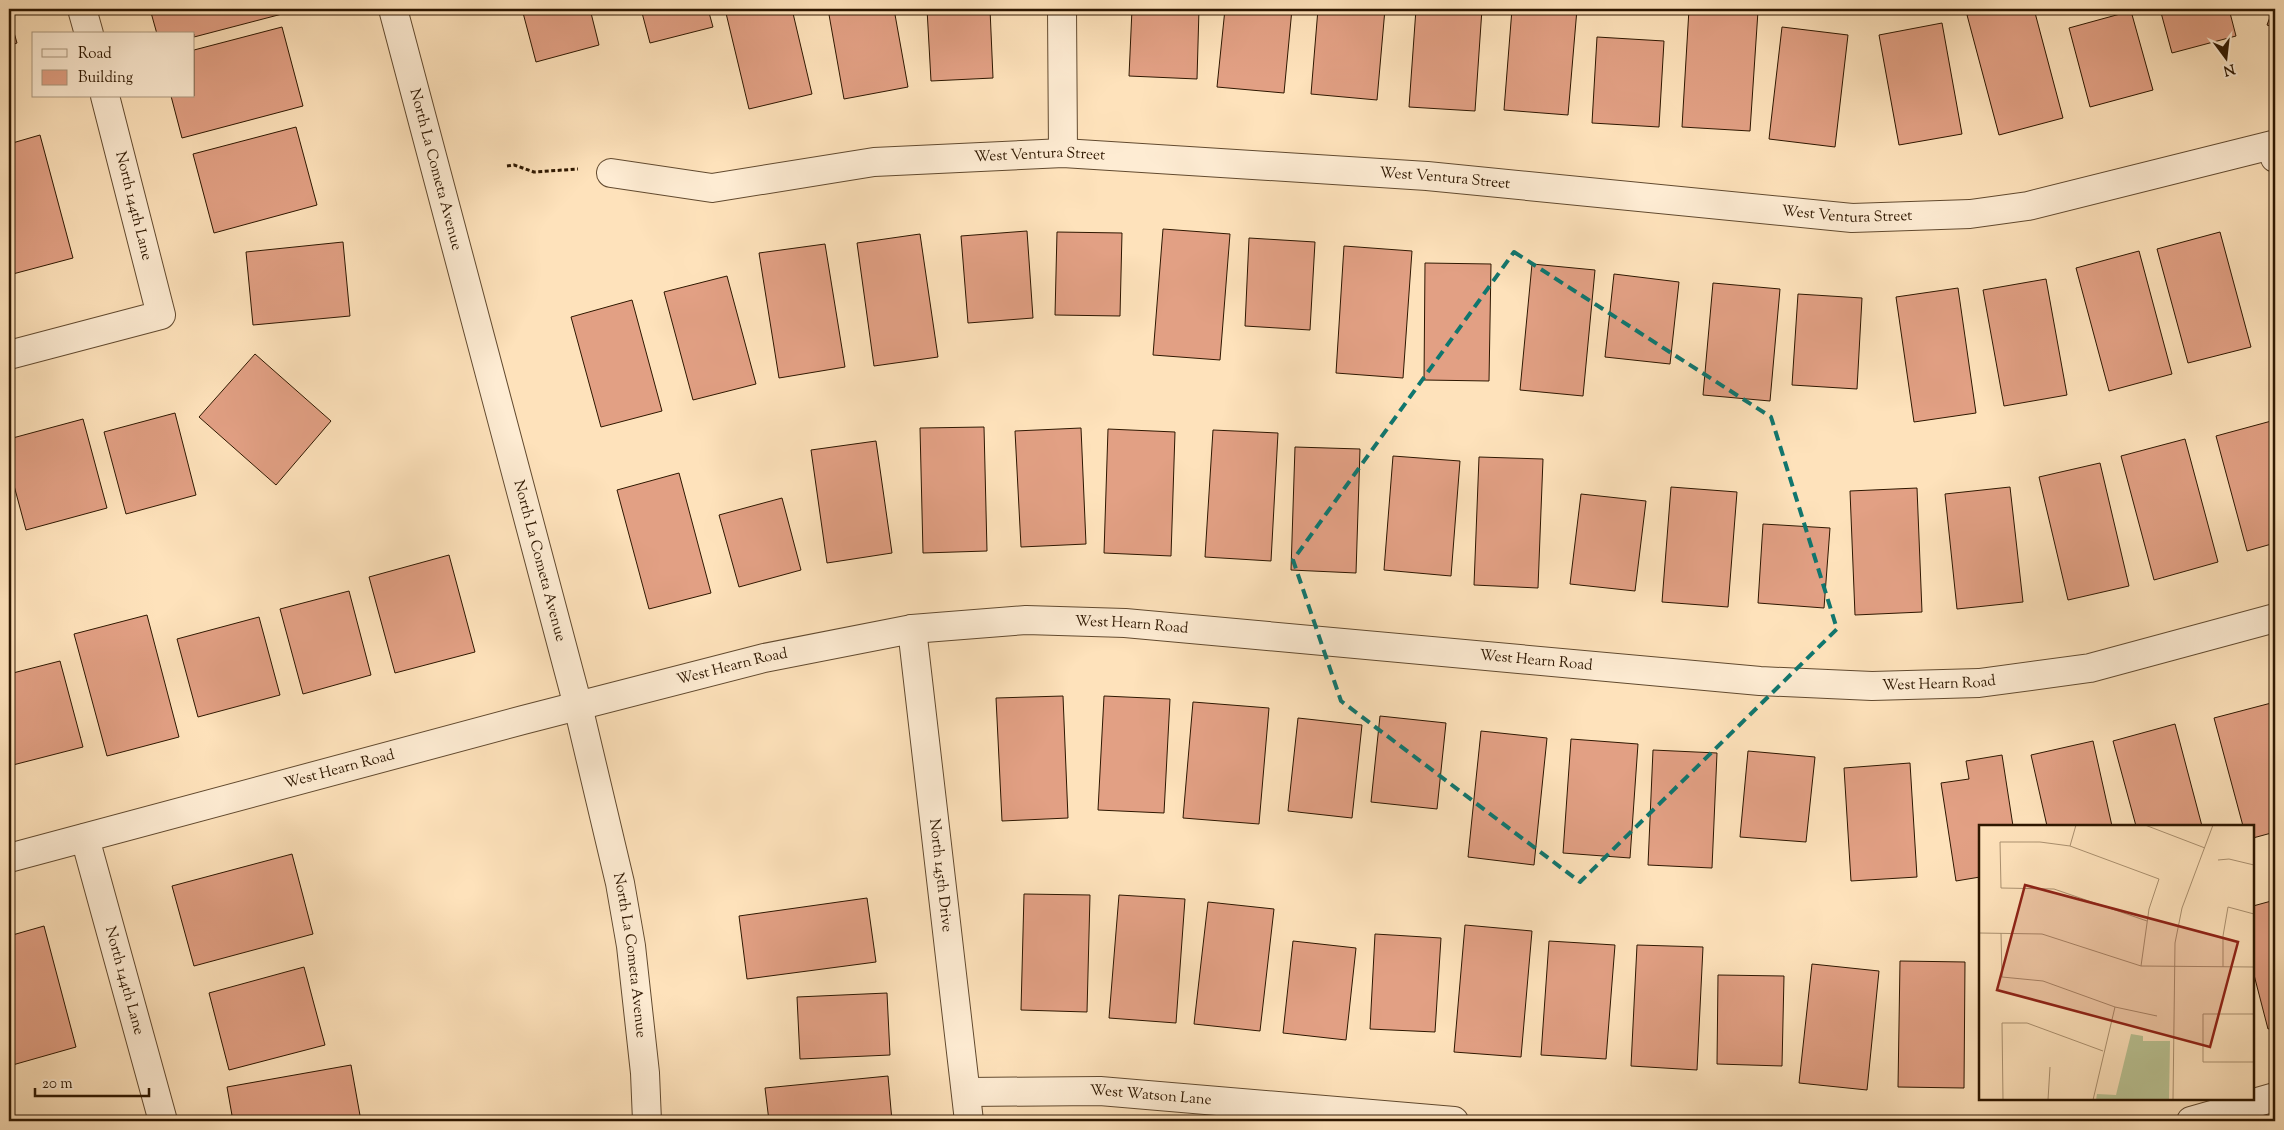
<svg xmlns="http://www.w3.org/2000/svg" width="2284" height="1130" viewBox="0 0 2284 1130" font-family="'Sorts Mill Goudy',serif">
<rect width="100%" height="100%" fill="#fee2bb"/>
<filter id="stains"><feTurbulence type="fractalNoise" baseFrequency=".004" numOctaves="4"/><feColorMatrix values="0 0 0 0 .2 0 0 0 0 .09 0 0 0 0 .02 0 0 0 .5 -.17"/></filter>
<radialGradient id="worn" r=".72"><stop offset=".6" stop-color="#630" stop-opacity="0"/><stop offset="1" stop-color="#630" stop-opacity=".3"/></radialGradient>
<!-- building -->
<path fill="#e2a084" stroke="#2e1700" d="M150,9H280L282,14L194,37V34H157Z
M522,9H590L599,45L536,62Z
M641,9H708L713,27L650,43Z
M725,9H792L812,94L749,109Z
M828,9H894L908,87L844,99Z
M927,9H990L993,78L931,81Z
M1132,9H1199L1197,79L1129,76Z
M1225,9H1292L1284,93L1217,87Z
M1318,9H1385L1377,100L1311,94Z
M1416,9H1482L1475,111L1409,107Z
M1512,9H1577L1568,115L1504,110Z
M1689,9L1758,11L1750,131L1682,127Z
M1989,9H2034L2063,118L1999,135L1967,15Z
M2160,9H2229L2236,36L2172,53Z
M2273,9H2275V28L2267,25Z
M2131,11L2153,90L2090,107L2069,28Z
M9,15L17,43L9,46Z
M1942,23L1962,134L1899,145L1879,35Z
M282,27L303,106L182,138L171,96H194V50Z
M1782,27L1848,35L1835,147L1769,139Z
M1597,37L1664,41L1659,127L1592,123Z
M296,127L317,205L214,233L193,154Z
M40,135L73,258L9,275V144Z
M1163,229L1230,234L1220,360L1153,355Z
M1027,231L1033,318L968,323L961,236Z
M1057,232L1122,233L1120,316L1055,315Z
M2220,232L2251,347L2188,363L2157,249Z
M920,234L938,357L874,366L857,243Z
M1249,238L1315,242L1310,330L1245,326Z
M343,242L350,316L253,325L246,252Z
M825,244L845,367L779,378L759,253Z
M1344,246L1412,251L1403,378L1336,373Z
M2139,251L2172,374L2109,391L2076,268Z
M1425,263L1491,264L1489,381L1424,380Z
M1532,264L1595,270L1583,396L1520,390Z
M1614,274L1679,282L1670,364L1605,357Z
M727,276L756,384L693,400L664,292Z
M2046,279L2067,395L2004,406L1983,290Z
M1713,283L1780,289L1770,401L1703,395Z
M1958,288L1976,413L1914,422L1896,297Z
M1798,294L1862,298L1857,389L1792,385Z
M632,300L662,411L601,427L571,317Z
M255,354L331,421L276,485L199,417Z
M175,413L196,495L126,514L104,432Z
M83,419L107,508L26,530L9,467V439Z
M2275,420V543L2247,551L2216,436Z
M984,427L987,551L923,553L920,428Z
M1081,428L1086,544L1021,547L1015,431Z
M1108,429L1175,432L1171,556L1104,553Z
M1213,430L1278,433L1271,561L1205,557Z
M2185,439L2218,562L2154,580L2121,456Z
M876,441L892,553L827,563L811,450Z
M1295,447L1360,449L1356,573L1291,570Z
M1393,456L1460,461L1451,576L1384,570Z
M1479,457L1543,459L1538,588L1474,585Z
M2100,463L2129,586L2068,600L2039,477Z
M679,473L711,593L649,609L617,490Z
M1671,487L1737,492L1728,607L1662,602Z
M2010,487L2023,602L1957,609L1945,494Z
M1917,488L1922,612L1855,615L1850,491Z
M1581,494L1646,501L1635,591L1570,584Z
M782,498L801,570L739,587L719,515Z
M1763,524L1830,528L1824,608L1758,603Z
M449,555L475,652L395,673L369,577Z
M349,591L371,675L303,694L280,609Z
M147,615L179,737L107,756L74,634Z
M259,617L280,695L198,717L177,639Z
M60,661L83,747L9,766V674Z
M1063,696L1068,818L1002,821L996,698Z
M1104,696L1170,699L1164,813L1098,810Z
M1193,702L1269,708L1259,824L1183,818Z
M2275,702V832L2253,838V826H2243L2214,718Z
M1380,716L1446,723L1437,809L1371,802Z
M1298,718L1362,725L1352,818L1288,811Z
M2175,724L2202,826H2136L2113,741Z
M1481,731L1547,738L1534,865L1468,857Z
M1571,739L1638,744L1630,858L1563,853Z
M2093,741L2112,826H2047L2031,755Z
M1653,750L1717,753L1712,868L1648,865Z
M1748,751L1815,757L1806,842L1740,837Z
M2002,755L2013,826H1980V877L1956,881L1941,783L1969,779L1966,761Z
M1910,763L1917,877L1851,881L1844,768Z
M292,854L313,934L194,966L172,886Z
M1024,894L1090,895L1087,1012L1021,1010Z
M1119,895L1185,899L1176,1023L1109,1018Z
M867,898L876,962L747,979L739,916Z
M2275,900V1027L2268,1029L2253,971V906Z
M1208,902L1274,909L1260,1031L1194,1024Z
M1465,925L1532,931L1521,1057L1454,1052Z
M44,926L76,1047L9,1066V936Z
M1375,934L1441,938L1435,1032L1370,1029Z
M1293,941L1356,948L1346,1040L1283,1033Z
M1549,941L1615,945L1606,1059L1541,1055Z
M1637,945L1703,947L1697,1070L1631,1066Z
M1900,961L1965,962L1964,1088L1898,1087Z
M1812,964L1879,971L1867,1090L1799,1083Z
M304,967L325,1045L229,1070L209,993Z
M1718,975L1784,976L1782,1066L1717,1064Z
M887,993L890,1055L800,1059L797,997Z
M351,1065L361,1121H233L227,1087Z
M888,1076L892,1121H769L765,1088Z"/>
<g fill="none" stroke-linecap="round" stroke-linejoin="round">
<!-- minor casing -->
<g stroke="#624a2f" stroke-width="30">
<g id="minor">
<path d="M82,9L89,34"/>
<path id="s1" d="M393,9L578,706L620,883L631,946L645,1073L647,1121"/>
<path d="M1062,9L1063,153"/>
<path id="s2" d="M611,173L712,188L874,162L1063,153L1427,176L1852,218L1970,214L2028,206L2272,145L2275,158"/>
<path d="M9,355L161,315L105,96"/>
<path id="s3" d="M912,629L969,1121"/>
<path id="s4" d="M85,838L163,1121"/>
<path id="s5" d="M9,858L523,720L764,658L912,629L1026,620L1125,623L1760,681L1872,686L1979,683L2090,668L2275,618"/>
<path id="s6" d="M967,1092L1100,1091L1454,1121"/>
<path d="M2191,1121L2275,1097"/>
</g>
</g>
<!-- path -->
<path stroke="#2e1700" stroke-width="3" stroke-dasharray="4 2.5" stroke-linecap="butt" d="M507,166L514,165L534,172L578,169"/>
<!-- minor -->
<use href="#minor" stroke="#feecd3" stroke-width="28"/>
</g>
<!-- marked area -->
<path fill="none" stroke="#0f766e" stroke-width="4" stroke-dasharray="10 6" stroke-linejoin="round" d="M1514,252L1771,417L1837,629L1580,882L1341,701L1293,560Z"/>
<g text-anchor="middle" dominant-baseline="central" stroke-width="4.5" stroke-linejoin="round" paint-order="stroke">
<!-- street labels -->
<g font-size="15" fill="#2e1700" stroke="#feecd3">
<text stroke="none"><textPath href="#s2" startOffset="432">West Ventura Street</textPath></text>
<text stroke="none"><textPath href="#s1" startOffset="166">North La Cometa Avenue</textPath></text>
<text stroke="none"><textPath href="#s2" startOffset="838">West Ventura Street</textPath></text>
<text transform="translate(133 206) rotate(76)">North 144th Lane</text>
<text stroke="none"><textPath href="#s2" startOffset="1242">West Ventura Street</textPath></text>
<text stroke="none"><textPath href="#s1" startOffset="571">North La Cometa Avenue</textPath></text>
<text stroke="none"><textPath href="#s5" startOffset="1152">West Hearn Road</textPath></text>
<text stroke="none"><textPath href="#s5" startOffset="1558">West Hearn Road</textPath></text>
<text stroke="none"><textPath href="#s5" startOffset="748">West Hearn Road</textPath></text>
<text stroke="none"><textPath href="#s5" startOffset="1962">West Hearn Road</textPath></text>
<text stroke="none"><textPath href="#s5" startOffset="342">West Hearn Road</textPath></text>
<text stroke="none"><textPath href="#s3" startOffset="248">North 145th Drive</textPath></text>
<text stroke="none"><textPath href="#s1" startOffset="976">North La Cometa Avenue</textPath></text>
<text stroke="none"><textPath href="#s4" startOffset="148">North 144th Lane</textPath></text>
<text stroke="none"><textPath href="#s6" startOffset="184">West Watson Lane</textPath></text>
</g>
</g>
<!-- overview -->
<g transform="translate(1979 825)">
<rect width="275" height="275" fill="#fee2bb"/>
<path d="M152,209L164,211V216H191L190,274L117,275L118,269L137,270Z" fill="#bac495"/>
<path fill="none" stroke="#ab9170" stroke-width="1" d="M166,0L226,23M91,21L97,0M239,35L250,34L275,40M0,108L63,109L162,141L275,142M22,108L23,152L64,156L136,182L178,191M162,141L170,84L180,54L91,21L61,17H21L22,63L75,64L168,96M244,142V111L249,82L275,89M275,189H224V237H275M24,275L23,198H48L124,226M69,275L71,242M114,275L136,182M194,275L196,118L203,83L234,0"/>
<path fill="#8f2418" fill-opacity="0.15" stroke="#8f2418" stroke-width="2.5" d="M46,60L259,117L231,222L18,165Z"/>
<rect width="275" height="275" fill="none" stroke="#2e1700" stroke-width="2.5"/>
</g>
<!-- margin -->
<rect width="2284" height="1130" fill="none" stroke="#fee2bb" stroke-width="30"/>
<rect x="10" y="10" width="2264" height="1110" fill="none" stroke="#2e1700" stroke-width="2.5"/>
<rect x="15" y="15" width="2254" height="1100" fill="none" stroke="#2e1700"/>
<!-- legend -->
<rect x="32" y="32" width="162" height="65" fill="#feecd3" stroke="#ab977f"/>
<rect x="42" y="49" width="25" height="8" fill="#feecd3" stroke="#ab977f"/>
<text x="78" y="58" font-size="15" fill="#2e1700">Road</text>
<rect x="42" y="70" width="25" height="15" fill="#e2a084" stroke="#ab977f"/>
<text x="78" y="82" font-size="15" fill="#2e1700">Building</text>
<!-- north arrow -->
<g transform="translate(2226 58) rotate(165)" stroke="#feecd3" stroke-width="4" paint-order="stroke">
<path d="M0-4L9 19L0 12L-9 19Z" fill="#2e1700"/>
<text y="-8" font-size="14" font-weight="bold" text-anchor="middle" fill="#2e1700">N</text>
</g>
<!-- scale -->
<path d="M35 1088v8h114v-8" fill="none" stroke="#2e1700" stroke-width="2.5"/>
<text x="42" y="1088" font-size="15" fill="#2e1700" stroke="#feecd3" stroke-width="4" paint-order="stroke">20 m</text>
<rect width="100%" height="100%" filter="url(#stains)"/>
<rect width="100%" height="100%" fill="url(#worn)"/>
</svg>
